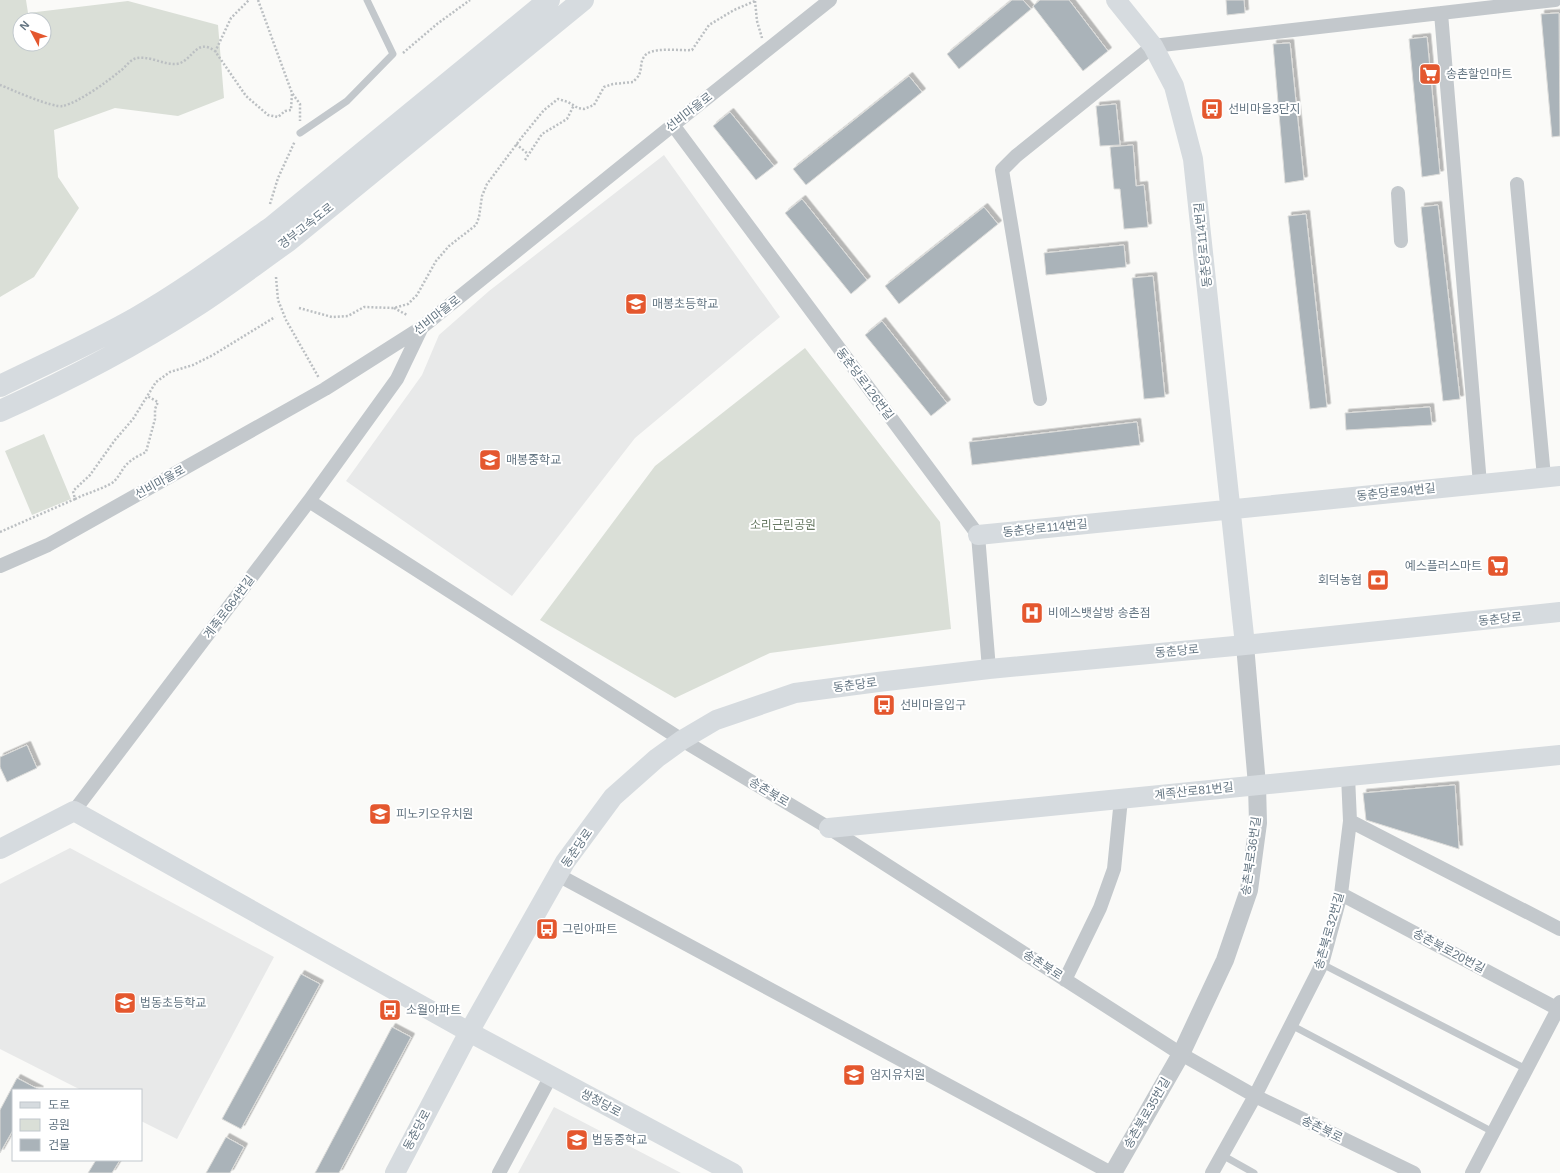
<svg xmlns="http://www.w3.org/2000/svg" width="1560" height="1173" viewBox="0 0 1560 1173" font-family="Helvetica,'Noto Sans KR',sans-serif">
<defs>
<filter id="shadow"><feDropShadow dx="3.5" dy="-3.5" stdDeviation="0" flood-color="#0004"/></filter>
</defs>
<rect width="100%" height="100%" fill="#fafaf8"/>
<!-- built -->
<path fill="#e8e9e9" d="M664,155L780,317L635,438L512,596L346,481L422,375L439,335L489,291Z
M70,848L274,957L177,1139L141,1121V1090H81L0,1049V884Z
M554,1107L681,1173H518Z"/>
<!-- green -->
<path fill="#dadfd7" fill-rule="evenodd" d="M0,0H26L28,13L128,1L218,25L224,98L178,116L115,108L54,130L58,177L79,208L34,277L0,297ZM20,20H44V44H20Z
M805,348L940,522L951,629L770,653L675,698L540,620L655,466Z
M44,434L71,499L32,515L5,451Z"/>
<!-- building -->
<path fill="#aab3b9" stroke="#dcdcda" filter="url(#shadow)" d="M1012,0H1023L1031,9L959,69L947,54Z
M1040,0H1069L1108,51L1083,71L1033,6Z
M1226,0H1244L1245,13L1227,15Z
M1559,13L1560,136L1552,137L1541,14Z
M1427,37L1440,174L1422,177L1409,39Z
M1290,43L1304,180L1285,183L1273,44Z
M909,76L922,92L806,185L793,169Z
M1116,104L1120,145L1100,146L1096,106Z
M730,112L774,166L756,180L713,126Z
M1133,145L1136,186L1144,185L1148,227L1124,229L1120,189H1114L1110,147Z
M802,199L867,280L851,294L785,213Z
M1438,205L1460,399L1443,401L1421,207Z
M984,207L998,224L899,304L885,286Z
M1306,214L1327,407L1310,409L1288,216Z
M1124,245L1126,267L1046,275L1044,253Z
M1153,276L1165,397L1144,399L1132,278Z
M882,321L947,403L931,416L865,335Z
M1430,407L1432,425L1346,430L1345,413Z
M1137,422L1140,445L972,465L969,442Z
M27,745L37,768L7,782L0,767V757Z
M1455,785L1459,849L1366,820L1363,793Z
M301,974L320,984L241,1129L222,1119Z
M392,1027L411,1037L339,1173H315Z
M17,1078L40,1090H13V1130L0,1153V1110Z
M226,1137L244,1147L230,1173H206Z
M96,1160H120L112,1173H88Z"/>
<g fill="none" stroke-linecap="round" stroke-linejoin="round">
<!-- path -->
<path stroke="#bbbfc2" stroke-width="2.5" stroke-dasharray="2 2" stroke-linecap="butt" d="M258,0L292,93L300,104V121
M755,1L757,21L762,38
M215,52L231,18L249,0
M403,53L437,24L470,0
M0,85C13,90 52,108 63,106C79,102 107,82 120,71C125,68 129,61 134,59C147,54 163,65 176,64C193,62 195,37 215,51L246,96L268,115L278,117L285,111L291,110L292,93
M516,144L528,154
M525,160L542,134L567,119L574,105
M270,204L278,178L295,141
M276,277L278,300L286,320L319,378
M299,308L332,317L348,316L364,307L394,308L408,304L417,295L436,261L449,246L476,225L479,217L482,196L487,184L522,137L544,110L558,99L568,102L578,108L584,109L594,105L604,87L613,84L633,82C635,80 638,77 639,75C642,69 640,62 644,57C650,46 680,51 692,50L709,25L734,10L755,1V0
M394,308L407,315
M75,499C87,493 100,490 112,483C119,478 121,470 127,464C132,459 140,455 146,452L155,419V409L158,402L147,396
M0,532L75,499L73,491L90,475L115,440L133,419L156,382L170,372L193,365L213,355L275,317"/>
<!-- service -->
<path stroke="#c3c8cc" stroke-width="7" d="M300,133L347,101L393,54L367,0
M1322,964L1526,1069
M1291,1025L1493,1132
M1222,1155L1254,1173"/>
<!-- minor -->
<path stroke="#c3c8cc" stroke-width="14" d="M1441,13L1480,484
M673,125L978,535L989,669
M1517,184L1544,477
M1398,193L1401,241
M1040,399L1002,170L1016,156L1153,46L1555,0
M309,501L682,740L829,828L1181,1054L1255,1096L1414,1173
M0,566L48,545L325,389L421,328L673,125L830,0
M74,811L309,501L397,379L421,329
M1350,821L1560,929
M558,875L1111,1173
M1341,894L1560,1010
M1065,980L1100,908L1114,869L1121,799
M499,1173L551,1076
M1212,1173L1255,1096L1322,964L1341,894L1350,821L1348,776
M1472,1173L1558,1009L1560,1002"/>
<!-- tertiary -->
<path stroke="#c3c8cc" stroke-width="18" d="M1113,1173L1181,1054L1225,960L1249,890L1258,823L1257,785L1245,645"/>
<!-- secondary -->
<path stroke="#d6dbdf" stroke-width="20" d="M1116,0L1153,46L1174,86L1193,159L1245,645
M978,535L1560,476
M829,828L1560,755
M0,849L74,811L469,1032L733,1173
M395,1173L469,1032L565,862L613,797L657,758L682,740L716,720L795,693L878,682L989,669L1245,645L1560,612"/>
<!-- motorway -->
<path stroke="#d6dbdf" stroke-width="22" d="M0,386C45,364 92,343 136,318C183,291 228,258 272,227L549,0
M0,411C67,381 134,346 196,306C227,286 257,263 288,241L583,0"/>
</g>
<!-- icons -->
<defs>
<g id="supermarket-square" transform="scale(1.15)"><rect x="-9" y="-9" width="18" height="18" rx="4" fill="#e4572e" stroke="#fff"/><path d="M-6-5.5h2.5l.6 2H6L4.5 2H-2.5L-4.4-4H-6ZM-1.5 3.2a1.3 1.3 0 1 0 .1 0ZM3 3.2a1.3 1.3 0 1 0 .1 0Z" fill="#fff"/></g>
<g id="bus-square" transform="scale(1.15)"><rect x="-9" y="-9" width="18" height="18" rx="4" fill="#e4572e" stroke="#fff"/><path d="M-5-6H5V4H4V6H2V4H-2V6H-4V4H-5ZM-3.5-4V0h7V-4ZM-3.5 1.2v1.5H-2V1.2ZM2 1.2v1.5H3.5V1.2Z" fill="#fff"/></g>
<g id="school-square" transform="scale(1.15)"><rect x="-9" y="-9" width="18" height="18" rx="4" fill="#e4572e" stroke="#fff"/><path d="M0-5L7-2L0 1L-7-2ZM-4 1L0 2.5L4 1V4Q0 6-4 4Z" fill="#fff"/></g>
<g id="bank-square" transform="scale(1.15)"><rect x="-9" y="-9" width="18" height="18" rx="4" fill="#e4572e" stroke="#fff"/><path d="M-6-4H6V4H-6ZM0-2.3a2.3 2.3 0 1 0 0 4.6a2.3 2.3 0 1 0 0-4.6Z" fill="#fff"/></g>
<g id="hospital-square" transform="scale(1.15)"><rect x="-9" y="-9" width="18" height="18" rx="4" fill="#e4572e" stroke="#fff"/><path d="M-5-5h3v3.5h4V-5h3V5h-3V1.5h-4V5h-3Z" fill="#fff"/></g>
</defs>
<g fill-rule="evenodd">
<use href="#supermarket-square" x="1430" y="74"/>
<use href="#bus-square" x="1212" y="109"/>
<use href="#school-square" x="636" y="304"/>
<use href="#school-square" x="490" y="460"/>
<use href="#supermarket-square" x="1498" y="566"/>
<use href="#bank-square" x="1378" y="580"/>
<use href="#hospital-square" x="1032" y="613"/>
<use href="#bus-square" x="884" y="705"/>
<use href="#school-square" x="380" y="814"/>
<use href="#bus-square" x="547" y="929"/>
<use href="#school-square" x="125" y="1003"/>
<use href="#bus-square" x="390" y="1010"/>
<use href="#school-square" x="854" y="1075"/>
<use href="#school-square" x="577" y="1140"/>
</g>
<g text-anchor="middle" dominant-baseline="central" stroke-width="4" stroke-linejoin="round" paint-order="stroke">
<!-- poi labels -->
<g font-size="12" fill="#657683" stroke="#fff" text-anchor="start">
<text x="1446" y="74">송촌할인마트</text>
<text x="1228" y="109">선비마을3단지</text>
<text x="652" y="304">매봉초등학교</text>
<text x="506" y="460">매봉중학교</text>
<text x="1482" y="566" text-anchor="end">예스플러스마트</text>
<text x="1362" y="580" text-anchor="end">회덕농협</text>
<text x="1048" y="613">비에스뱃살방 송촌점</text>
<text x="900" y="705">선비마을입구</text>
<text x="396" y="814">피노키오유치원</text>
<text x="562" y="929">그린아파트</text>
<text x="140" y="1003">법동초등학교</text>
<text x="406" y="1010">소월아파트</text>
<text x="870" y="1075">엄지유치원</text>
<text x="592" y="1140">법동중학교</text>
</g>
<!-- street labels -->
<g font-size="12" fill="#657683" stroke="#fff">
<text transform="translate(689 112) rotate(-38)">선비마을로</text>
<text transform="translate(306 226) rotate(-38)">경부고속도로</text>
<text transform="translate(1203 245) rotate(-96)">동춘당로114번길</text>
<text transform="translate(437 315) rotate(-38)">선비마을로</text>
<text transform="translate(865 384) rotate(53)">동춘당로126번길</text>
<text transform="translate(160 482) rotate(-29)">선비마을로</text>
<text transform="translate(1396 492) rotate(-6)">동춘당로94번길</text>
<text transform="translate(1045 528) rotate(-6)">동춘당로114번길</text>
<text transform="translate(229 607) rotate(-53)">계족로664번길</text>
<text transform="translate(1500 619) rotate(-6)">동춘당로</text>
<text transform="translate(1177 651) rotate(-5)">동춘당로</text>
<text transform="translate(855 685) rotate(-7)">동춘당로</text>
<text transform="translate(1194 791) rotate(-6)">계족산로81번길</text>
<text transform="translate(769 792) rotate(31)">송촌북로</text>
<text transform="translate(577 848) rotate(-55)">동춘당로</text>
<text transform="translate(1251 856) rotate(-82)">송촌북로36번길</text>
<text transform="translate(1329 931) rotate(-74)">송촌북로32번길</text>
<text transform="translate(1449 951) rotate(28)">송촌북로20번길</text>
<text transform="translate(1043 965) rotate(33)">송촌북로</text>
<text transform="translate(601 1103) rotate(28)">쌍청당로</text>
<text transform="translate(1147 1113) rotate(-60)">송촌북로35번길</text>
<text transform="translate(1322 1129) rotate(26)">송촌북로</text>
<text transform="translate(417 1130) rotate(-62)">동춘당로</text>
</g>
<!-- park labels -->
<g font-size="12" fill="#687a64" stroke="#fff">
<text x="783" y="525">소리근린공원</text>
</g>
</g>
<!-- legend -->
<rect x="12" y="1089" width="130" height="72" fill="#ffffff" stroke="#c1c8cd"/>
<rect x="20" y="1102" width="20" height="6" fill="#d6dbdf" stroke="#c1c8cd"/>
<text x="48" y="1109" font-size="12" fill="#657683">도로</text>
<rect x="20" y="1119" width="20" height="12" fill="#dadfd7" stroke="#c1c8cd"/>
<text x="48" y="1129" font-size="12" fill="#657683">공원</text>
<rect x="20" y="1139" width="20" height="12" fill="#aab3b9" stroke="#c1c8cd"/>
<text x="48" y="1149" font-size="12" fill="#657683">건물</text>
<!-- north arrow -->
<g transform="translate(32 32) rotate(311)"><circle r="19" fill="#ffffff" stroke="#c1c8cd"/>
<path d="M0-3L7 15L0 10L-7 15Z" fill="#e4572e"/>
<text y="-6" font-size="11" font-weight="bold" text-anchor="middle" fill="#657683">N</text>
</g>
</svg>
